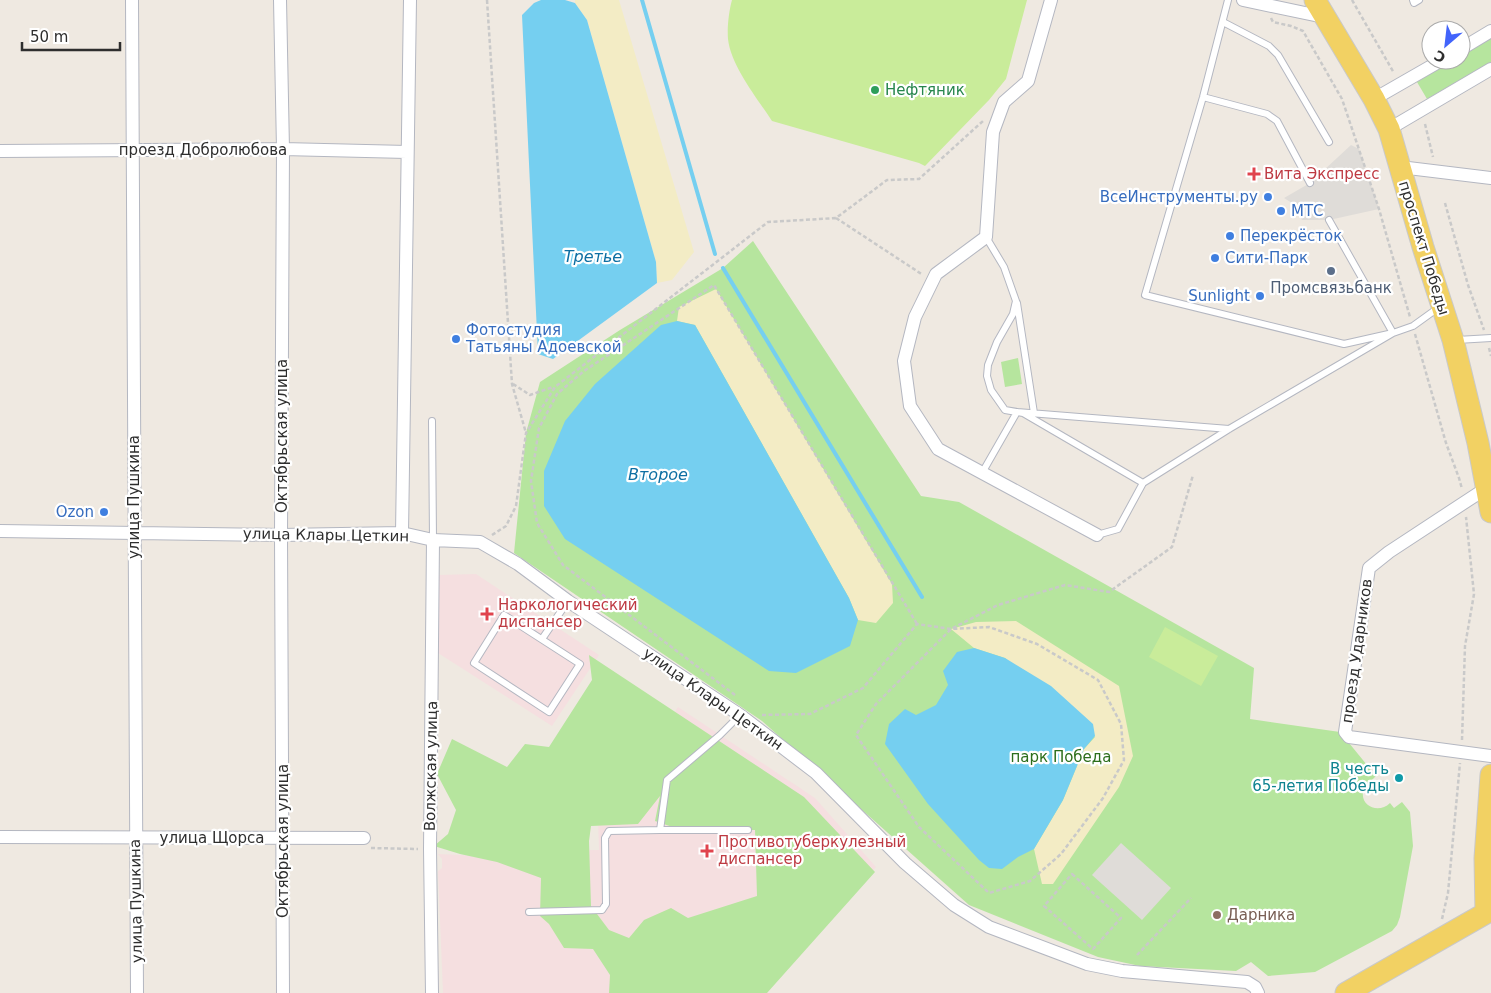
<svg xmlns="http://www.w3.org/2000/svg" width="1491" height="993" viewBox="0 0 1491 993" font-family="'DejaVu Sans',sans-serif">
<rect width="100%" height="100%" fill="#efe9e1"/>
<!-- medical -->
<path fill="#f5dfe0" d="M476,574L599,655L552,726L438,653V575Z
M678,707L815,798L876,867L763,993H443L438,871L442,868V859L438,854L503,857L504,851L599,850L598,818L606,817Z"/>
<!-- green -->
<path fill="#b6e59e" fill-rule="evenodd" d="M1491,38V62L1427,99L1417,82L1453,60H1461V55Z
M753,241L921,496L959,502L1254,668L1250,719L1340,732L1376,776C1373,779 1368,783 1365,787C1356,803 1377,816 1390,803L1394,808L1402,802L1410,812L1413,846L1400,917L1397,925L1392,931L1315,972L1268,976L1251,962L1236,971L1140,966L1098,957L969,905L762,721L514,553L526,433L540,382L620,330L723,268Z
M1018,358L1022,384L1005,387L1001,362Z
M589,655L804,797L875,872L767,993H609L610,975L593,949L564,948L549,924L540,916L541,878L497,862L460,854L434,846L448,834L456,810L437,774L452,739L507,767L525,744L549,747L592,680ZM660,796L655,821L684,831L755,830L757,896L688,918L671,908L644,920L629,938L609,930L591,906L589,841L591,826L638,824Z"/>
<!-- sand -->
<path fill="#f3ecc5" d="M575,0H619L694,252L672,280L657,283L656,262L587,20L575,3Z
M716,289L892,584L893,603L876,623L858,620L849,598L695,325L677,321L679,307Z
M1016,621L1119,686L1133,756L1119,787L1053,884H1042L1034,849L1063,800L1084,749L1095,737L1005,658L974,648L951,629L976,622Z"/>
<!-- pitch -->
<path fill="#c9ec9a" d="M732,0H1027L1006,79L989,100L925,166L919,163L772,121C757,98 731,66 728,39C727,27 729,11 732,0Z
M1165,627L1218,656L1201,686L1149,657Z"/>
<!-- plaza -->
<path fill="#dfdcd8" d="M1351,145L1359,149L1379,209L1329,220H1302L1292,203L1284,198L1310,183Z
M1121,843L1171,888L1142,920L1092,875Z"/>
<!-- water -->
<path fill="#75cff0" d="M541,0H565L575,3L587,20L656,262L657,283L553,359L538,354L522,15L534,3Z
M677,321L695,325L849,598L858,620L850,646L796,673L769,671L565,539L544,506V471L565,421L595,384L661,325Z
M974,648L1005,658L1051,686L1093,724L1095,736L1084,749L1063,800L1034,849L1018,857L1002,869L989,868L979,860L928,804L885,744L889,724L905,709L916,715L936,705L948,685L943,671L957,652Z"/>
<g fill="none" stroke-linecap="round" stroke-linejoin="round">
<!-- stream -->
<path stroke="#75cff0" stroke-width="4" d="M642,0L715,254
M723,268L922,597"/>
<!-- lane casing -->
<g stroke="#b4b7c1" stroke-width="8">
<path id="lane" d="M1228,0L1203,97L1145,295L1344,344L1393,333L1413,326L1438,308
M1413,0L1414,3L1419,0
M1223,22L1269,46L1278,55L1329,142
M1203,97L1267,114L1277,121L1310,183
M986,237L1004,267L1016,301L1013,314L997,342L988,365L987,376L991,390L1005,410L1023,413L1143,483
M1017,303L1034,413
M1457,340L1491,338
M432,421L433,540
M982,473L1017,412L1229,429
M1097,535L1118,529L1143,483L1229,429L1393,333L1329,220
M504,615L580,664L549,712L474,663Z
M542,639L568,601
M660,830H748
M529,912L602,910L606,904L605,838L609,831L660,830L667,780L720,735L740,715"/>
</g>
<!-- street casing -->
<g stroke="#b4b7c1" stroke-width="14">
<path id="street" d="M132,0L137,993
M280,0L283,149L281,535L283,993
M1051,0L1028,81L1004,102L993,132L986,237L936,274L915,317L904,361L910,406L938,449L1097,535
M1243,0L1324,17
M1461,49L1491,31
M1374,99L1442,60
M1389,129L1491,69
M0,151L283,149L407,152
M1400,167L1491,178
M1491,485L1389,552L1369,568L1345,732L1349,737L1491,756
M0,531L281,535L402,533L433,540L480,542L518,564L568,601L740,715L816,773L905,863L954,905L989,927L1087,964L1122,971L1247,982L1255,987L1258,993
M402,533L410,0
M0,837L364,838
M432,993L430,849L433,540"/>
</g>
<!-- primary casing -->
<g stroke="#c9c9c9" stroke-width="23">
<path id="primary" d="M1315,0L1374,99L1389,129L1423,247L1453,340L1478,443L1491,512
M1346,993L1486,913L1485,858L1491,775"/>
</g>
<!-- path -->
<path stroke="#c9c9c9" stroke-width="2.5" stroke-dasharray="4 2.5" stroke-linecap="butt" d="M487,0L512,384L526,433
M1352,0L1394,73
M1271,18L1273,22L1291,26L1303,31L1342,99L1379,209L1410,317
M1425,124L1433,157
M1445,203L1468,285L1484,330
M836,218L923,275
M1415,334L1446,443L1459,478L1462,489
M1489,348L1491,356
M513,384L530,395L553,387
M492,535L506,526L516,506L526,433L555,387L768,222L836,218L887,180L919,179L983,121
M735,695L563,565L537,523L531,481L539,428L557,394L584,371L714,285L917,624
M762,715L810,714L863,688L917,624L951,629L989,627L1037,644L1098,680L1121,724L1124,760L1103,798L1061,854L1030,881L989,893L919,827L856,735L876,704L951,629L998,605L1065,585L1109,592L1172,547L1193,475
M1462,740L1465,646L1474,594L1466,517
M371,848L418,849
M1072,874L1121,918L1093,949L1044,906Z
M1442,919L1448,893L1460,763
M1137,955L1191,898"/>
<!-- lane -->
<use href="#lane" stroke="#fff" stroke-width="6"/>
<!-- street -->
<use href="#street" stroke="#fff" stroke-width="12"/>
<!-- primary -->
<use href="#primary" stroke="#f2d163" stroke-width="21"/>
</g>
<!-- markers -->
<circle fill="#2e9e5b" stroke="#fff" stroke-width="2" cx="875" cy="90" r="5"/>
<g fill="#e0444e" stroke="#fff" stroke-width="2">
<path d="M1251.5 166.5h5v5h5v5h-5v5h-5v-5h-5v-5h5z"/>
<path d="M484.5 606.5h5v5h5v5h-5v5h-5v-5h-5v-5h5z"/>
<path d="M704.5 843.5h5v5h5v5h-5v5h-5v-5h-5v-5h5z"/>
</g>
<g fill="#3f7fe0" stroke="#fff" stroke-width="2">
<circle cx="1268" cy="197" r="5"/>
<circle cx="1281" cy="211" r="5"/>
<circle cx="1230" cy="236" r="5"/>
<circle cx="1215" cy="258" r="5"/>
<circle cx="1260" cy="296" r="5"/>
<circle cx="456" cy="339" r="5"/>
<circle cx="104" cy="512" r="5"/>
</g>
<circle fill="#5c6f8a" stroke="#fff" stroke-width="2" cx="1331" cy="271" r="5"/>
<circle fill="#0f9aa8" stroke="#fff" stroke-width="2" cx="1399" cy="778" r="5"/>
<circle fill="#8d6e63" stroke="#fff" stroke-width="2" cx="1217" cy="915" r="5"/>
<g text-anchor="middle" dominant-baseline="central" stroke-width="4.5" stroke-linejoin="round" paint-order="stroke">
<!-- leisure labels -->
<g font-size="15" fill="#27864d" stroke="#fff" text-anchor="start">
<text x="885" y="90">Нефтяник</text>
</g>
<!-- street labels -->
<g font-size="15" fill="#2e2e2e" stroke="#fff">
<text x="203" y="150">проезд Добролюбова</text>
<text transform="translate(1424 248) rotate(73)">проспект Победы</text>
<text transform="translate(282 436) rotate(-90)">Октябрьская улица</text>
<text transform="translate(134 497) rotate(-90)">улица Пушкина</text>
<text transform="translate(326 535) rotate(1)">улица Клары Цеткин</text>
<text transform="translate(1357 651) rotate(-82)">проезд Ударников</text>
<text transform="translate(713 699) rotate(35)">улица Клары Цеткин</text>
<text transform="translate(431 766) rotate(-89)">Волжская улица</text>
<text x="212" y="838">улица Щорса</text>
<text transform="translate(283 841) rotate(-90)">Октябрьская улица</text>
<text transform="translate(136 901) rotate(-91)">улица Пушкина</text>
</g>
<!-- health labels -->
<g font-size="15" fill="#be3a42" stroke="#fff" text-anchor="start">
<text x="1264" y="174">Вита Экспресс</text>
<text x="498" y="605">Наркологический<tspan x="498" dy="17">диспансер</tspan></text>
<text x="718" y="842">Противотуберкулезный<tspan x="718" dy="17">диспансер</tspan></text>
</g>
<!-- shop labels -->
<g font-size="15" fill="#366cbe" stroke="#fff" text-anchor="start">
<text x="1258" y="197" text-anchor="end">ВсеИнструменты.ру</text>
<text x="1291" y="211">МТС</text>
<text x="1240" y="236">Перекрёсток</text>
<text x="1225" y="258">Сити-Парк</text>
<text x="1250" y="296" text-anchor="end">Sunlight</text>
<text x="466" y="330">Фотостудия<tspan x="466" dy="17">Татьяны Адоевской</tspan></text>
<text x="94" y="512" text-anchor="end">Ozon</text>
</g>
<!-- service labels -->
<g font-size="15" fill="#4e5e75" stroke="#fff">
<text x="1331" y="288">Промсвязьбанк</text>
</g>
<!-- park labels -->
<g font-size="15" fill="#2c6e1b" stroke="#fff">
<text x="1061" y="757">парк Победa</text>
</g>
<!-- culture labels -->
<g font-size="15" fill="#0d838f" stroke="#fff" text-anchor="end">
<text x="1389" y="769">В честь<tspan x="1389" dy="17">65-летия Победы</tspan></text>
</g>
<!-- education labels -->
<g font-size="15" fill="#785e54" stroke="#fff" text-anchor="start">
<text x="1227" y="915">Дарника</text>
</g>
<!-- water labels -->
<g font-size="16" font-style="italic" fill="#0d6fa3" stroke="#fff">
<text x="593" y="256">Третье</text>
<text x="658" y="474">Второе</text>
</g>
</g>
<!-- north arrow -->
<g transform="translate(1446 45) rotate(208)"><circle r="24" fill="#ffffff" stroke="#ababab"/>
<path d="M0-4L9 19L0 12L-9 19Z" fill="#4264fb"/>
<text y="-8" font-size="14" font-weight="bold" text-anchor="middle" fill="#2e2e2e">С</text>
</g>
<!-- scale -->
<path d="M22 42v8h98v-8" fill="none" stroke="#2e2e2e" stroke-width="2.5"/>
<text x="30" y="42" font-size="15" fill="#2e2e2e" stroke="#ffffff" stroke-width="4" paint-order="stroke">50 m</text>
</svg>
